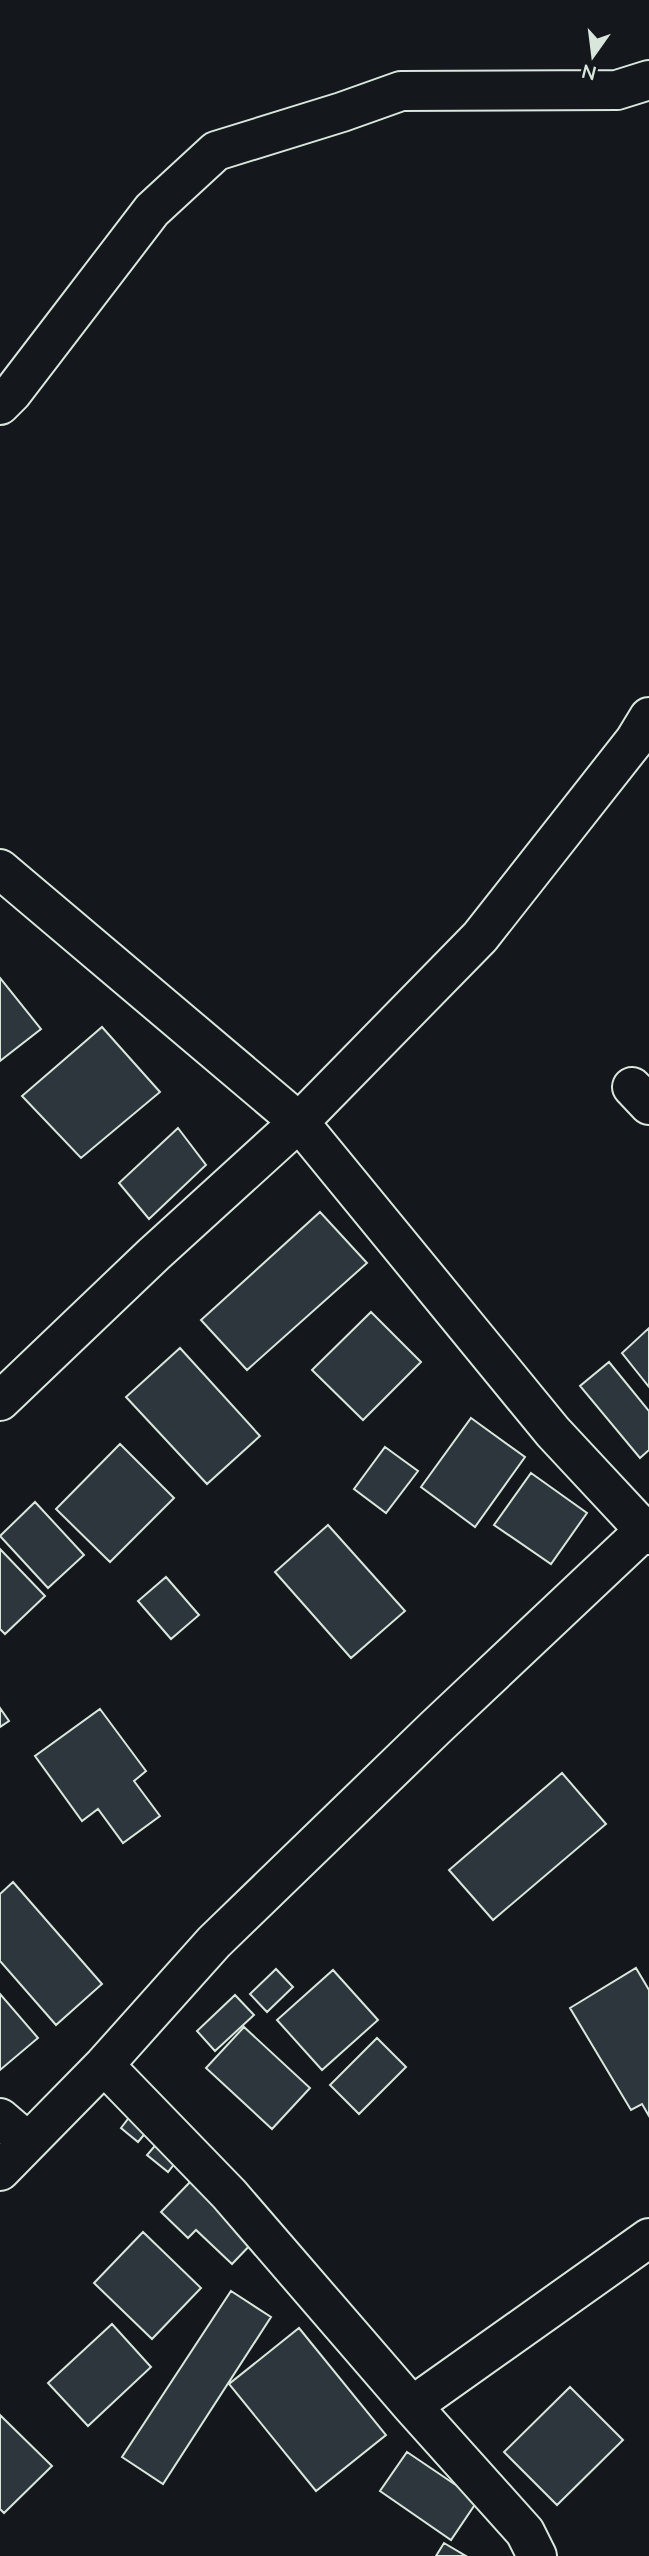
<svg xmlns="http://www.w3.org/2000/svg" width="649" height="2556" viewBox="0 0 649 2556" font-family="'Nunito Sans',sans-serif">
<rect width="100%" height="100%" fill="#14181c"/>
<!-- building -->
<path fill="#2c363c" stroke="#d8e6dc" stroke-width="2" d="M0,978L41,1029L0,1061Z
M102,1027L160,1092L81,1158L22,1096Z
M178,1128L206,1165L149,1219L119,1183Z
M320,1212L367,1263L247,1370L201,1320Z
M371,1312L421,1362L363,1420L312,1370Z
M649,1328V1387L622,1353Z
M180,1348L260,1436L207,1484L126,1397Z
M609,1362L649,1411V1450L640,1458L580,1386Z
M471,1418L525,1457L475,1527L421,1487Z
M120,1444L174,1498L110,1562L56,1509Z
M385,1447L418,1471L386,1513L354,1489Z
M531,1473L587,1513L551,1564L494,1525Z
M35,1502L84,1555L48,1588L0,1536Z
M328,1525L405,1611L351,1658L275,1572Z
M0,1549L45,1596L5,1634L0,1629Z
M166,1577L199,1615L171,1639L138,1601Z
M0,1708L9,1721L0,1727Z
M100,1709L146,1771L134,1781L160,1816L123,1843L98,1809L82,1821L35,1756Z
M562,1773L606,1824L493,1920L449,1870Z
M13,1882L102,1984L56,2025L0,1961V1894Z
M636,1968L649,1990V2116L642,2104L631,2110L570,2008Z
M276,1969L293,1987L267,2012L250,1994Z
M333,1970L378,2020L322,2070L277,2020Z
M0,1994L38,2038L0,2070Z
M235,1995L254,2015L215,2051L197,2031Z
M244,2027L310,2088L272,2129L206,2068Z
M377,2038L406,2067L359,2114L330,2085Z
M131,2115L148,2130L138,2142L121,2128Z
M159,2141L179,2158L168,2172L147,2155Z
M192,2180L255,2240L232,2264L196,2230L188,2238L161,2212Z
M143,2232L201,2288L152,2339L94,2283Z
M231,2291L271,2317L163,2484L122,2457Z
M112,2324L151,2367L88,2426L48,2383Z
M299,2328L386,2435L316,2491L229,2384Z
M570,2387L623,2440L557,2505L504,2452Z
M0,2415L52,2466L4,2513L0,2509Z
M407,2452L478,2500L451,2540L380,2491Z
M444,2543L466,2556H436Z"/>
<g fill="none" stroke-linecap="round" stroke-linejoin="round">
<!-- minor casing -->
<g stroke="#d8e6dc" stroke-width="42">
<path id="minor" d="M0,405L12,393L152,210L216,151L342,112L401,91L617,90L649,80
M0,869L299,1122L553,1432L649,1535
M632,1087L649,1105
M0,1401L154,1254L299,1122L480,937L635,740L649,717
M104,2065L229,2194L412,2406L525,2532L537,2556
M0,2118L28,2142
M0,2171L104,2065L214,1942L435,1728L645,1530
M412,2406L649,2238"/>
</g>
<!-- minor -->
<use href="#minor" stroke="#14181c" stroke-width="38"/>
</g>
<!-- north arrow -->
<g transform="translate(593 56) rotate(194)" stroke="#14181c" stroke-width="5" paint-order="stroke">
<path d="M0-5L12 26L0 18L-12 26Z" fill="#d8e6dc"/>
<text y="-10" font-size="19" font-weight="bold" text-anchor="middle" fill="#d8e6dc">N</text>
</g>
</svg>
